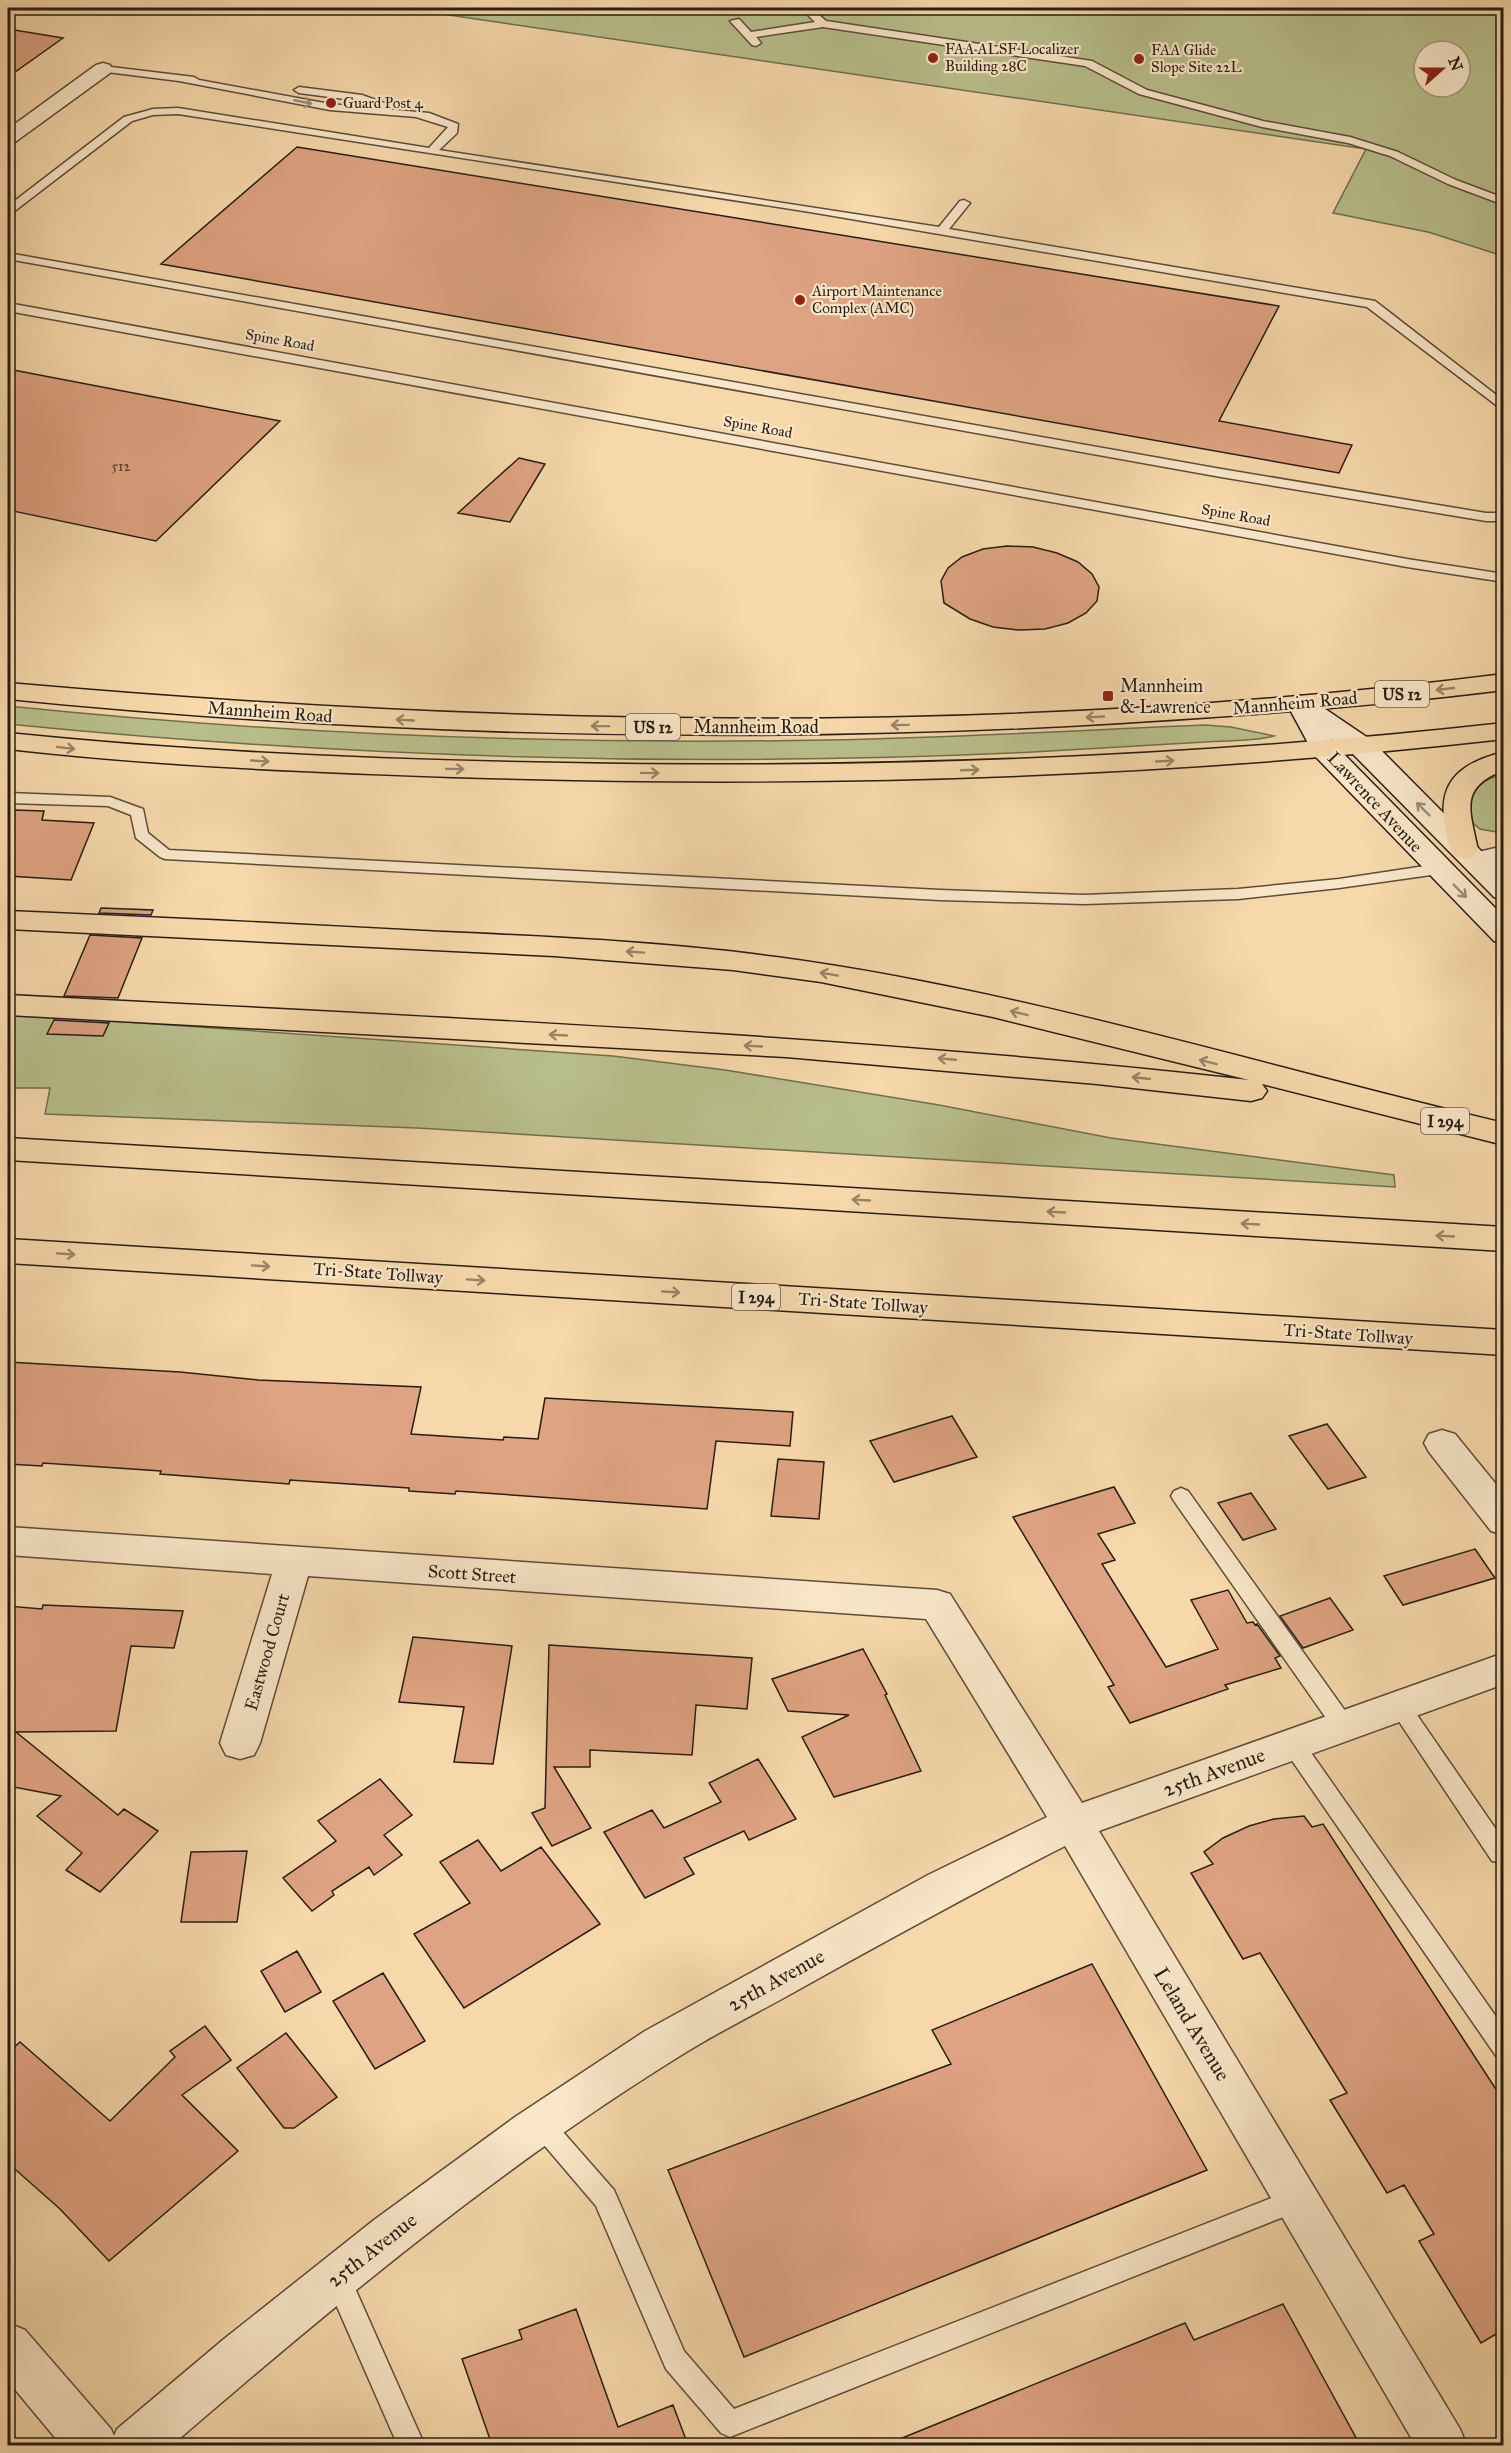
<svg xmlns="http://www.w3.org/2000/svg" width="1511" height="2453" viewBox="0 0 1511 2453" font-family="'IM FELL Great Primer',serif">
<rect width="100%" height="100%" fill="#f6d8ab"/>
<filter id="stains"><feTurbulence type="fractalNoise" baseFrequency=".00333" numOctaves="4"/><feColorMatrix values="0 0 0 0 .2 0 0 0 0 .09 0 0 0 0 .02 0 0 0 .5 -.17"/></filter>
<radialGradient id="worn" r=".72"><stop offset=".6" stop-color="#630" stop-opacity="0"/><stop offset="1" stop-color="#630" stop-opacity=".3"/></radialGradient>
<!-- green -->
<path fill="#b8bf8c" stroke="#706e50" stroke-width="1.5" fill-rule="evenodd" d="M401,8H1503V256L1428,232L1333,213L1366,149ZM1424,51H1460V87H1424Z
M8,706C279,734 553,745 826,740C953,738 1079,730 1205,725L1231,727L1274,736C1255,742 1227,740 1205,742C1148,745 1091,749 1033,752C691,768 348,758 8,724Z
M1503,773V833L1480,829L1472,822L1469,797L1482,782Z
M12,1014L613,1056L725,1070L939,1105L1111,1138L1394,1175L1395,1187L417,1128L45,1114L50,1088H8V1020Z"/>
<!-- building -->
<path fill="#dea382" stroke="#281d15" stroke-width="1.5" d="M8,29L63,38L8,77Z
M297,147L1279,306L1219,421L1352,445L1339,473L161,264Z
M8,369L280,421L156,541L8,510Z
M519,458L545,464L510,522L458,513Z
M1007,546L1033,547L1057,553L1078,562L1092,574L1099,587L1097,601L1086,613L1068,623L1045,629L1019,630L993,627L970,619L944,603L941,581L948,568L962,557L983,549Z
M14,810L44,811L42,820L94,823L71,880L8,876V825Z
M101,908L153,910L151,915L99,913Z
M90,935L142,938L118,998L64,996Z
M54,1020L109,1023L103,1036L47,1034Z
M8,1362L180,1372L258,1380L421,1387L411,1434L503,1440L504,1437L538,1439L545,1398L793,1412L790,1446L716,1441L707,1509L456,1491L455,1494L409,1491V1488L290,1480L289,1484L160,1474L161,1471L43,1463L42,1466L8,1464Z
M952,1416L977,1457L894,1482L870,1441Z
M1327,1424L1366,1477L1328,1489L1289,1436Z
M778,1459L824,1462L819,1519L771,1516Z
M1114,1487L1135,1523L1098,1534L1115,1560L1102,1564L1166,1667L1218,1649L1191,1600L1228,1590L1247,1623L1253,1622L1255,1625L1257,1624L1280,1656L1275,1658L1281,1668L1225,1685L1228,1689L1130,1723L1108,1687L1114,1685L1013,1517Z
M1251,1493L1276,1529L1243,1540L1218,1503Z
M1475,1549L1495,1578L1403,1605L1384,1576Z
M1330,1598L1353,1630L1303,1648L1280,1616Z
M43,1605L183,1611L174,1648L131,1646L116,1731L16,1732L118,1815L124,1809L158,1831L100,1892L66,1870L82,1853L37,1816L61,1796L8,1786V1606L42,1609Z
M413,1637L512,1646L493,1764L454,1762L464,1707L399,1702Z
M549,1645L752,1658L747,1709L696,1705L692,1755L590,1750V1767H554L591,1828L552,1846L532,1813L545,1808Z
M863,1649L887,1694L885,1695L921,1771L834,1797L802,1737L849,1715L788,1711L772,1679Z
M758,1759L796,1819L749,1840L744,1831L684,1858L694,1874L645,1898L604,1832L652,1810L664,1828L721,1802L709,1783Z
M380,1779L412,1815L384,1835L402,1855L374,1875L369,1867L332,1891L334,1895L312,1911L283,1878L336,1841L318,1821Z
M1304,1816L1312,1827L1323,1824L1503,2100V2330L1481,2343L1419,2241L1434,2234L1404,2185L1387,2193L1330,2100L1347,2093L1260,1953L1243,1959L1191,1873L1213,1864L1204,1852L1223,1838L1249,1826L1274,1819Z
M478,1840L501,1871L541,1847L600,1924L464,2008L414,1934L470,1903L440,1862Z
M247,1851L237,1922H181L191,1852Z
M297,1951L321,1992L285,2012L261,1971Z
M1092,1964L1207,2170L744,2357L668,2170L951,2064L932,2030Z
M383,1973L425,2041L375,2069L333,2001Z
M205,2026L231,2060L182,2095L238,2151L109,2261L60,2209L8,2163V2053L20,2042L110,2121L175,2057L170,2051Z
M286,2033L337,2097L294,2128H284L237,2068Z
M1283,2304L1360,2445H885L1185,2323L1194,2340Z
M576,2309L618,2427L673,2405L688,2445H492L462,2359L522,2339L519,2330Z"/>
<g fill="none" stroke-linecap="round" stroke-linejoin="round">
<!-- lane casing -->
<g stroke="#5c4c3a" stroke-width="3">
<path id="lane" d="M801,8H811L826,21L1092,61L1147,90L1263,121L1350,137L1398,152L1456,180L1504,198V205L1448,184L1390,156L1348,143L1262,127L1139,94L1085,66L823,27L756,37L761,43L756,46L752,45L730,21L739,19L751,32L815,22Z
M103,66L194,77L199,80L330,104L382,109L360,101L299,93L294,90L299,87L362,95L387,104L388,106L384,109L429,113L458,124L457,133L439,150L939,227L960,201L964,200L970,203L949,229L1375,301L1504,401V411L1367,307L810,212L178,114L153,115L132,121L12,213L8,214V206L124,117L153,109L178,108L429,148L448,127L416,117L330,110L179,81L99,71L98,69Z
M8,253L1221,469L1486,513H1504V521H1486L1221,477L8,259Z
M8,303L1407,559L1504,574V582L1407,567L8,311Z
M8,793L110,797L143,809L148,833L169,850L940,890L1084,895L1238,889L1339,879L1438,864L1446,869L1438,874L1339,888L1238,899L1084,904L940,900L165,859L160,857L136,838L131,815L108,806L8,803Z
M1181,1488L1188,1491L1351,1719L1354,1725L1351,1731L1343,1734L1335,1731L1174,1501L1171,1496L1174,1491Z
M1399,1696L1406,1699L1504,1841V1863L1492,1861L1388,1705L1392,1699Z
M1292,1734L1300,1737L1504,2028V2058L1496,2056L1284,1749L1281,1743L1284,1737Z
M541,2113L549,2116L614,2190L684,2351L734,2409L1297,2188L1306,2192L1309,2200L1306,2208L730,2437L721,2433L666,2369L596,2206L533,2132L529,2124L533,2116Z
M337,2265L346,2268L425,2446H398L324,2277L328,2268Z"/>
</g>
<!-- street casing -->
<g stroke="#5c4c3a" stroke-width="3">
<path id="street" d="M103,63L110,65L112,69L110,73L15,142L8,144V129L96,65Z
M1504,846V863L1475,870L1465,867L1461,861L1465,855Z
M1442,1430L1455,1434L1504,1494V1535L1491,1531L1429,1452L1424,1443L1429,1434Z
M8,1527L937,1590L950,1594L1082,1803L1504,1653V1684L1099,1831L1460,2429L1467,2446H1416L1065,1846C975,1892 886,1941 798,1990C757,2013 714,2034 675,2059C495,2171 331,2308 171,2446H62L8,2381V2323L25,2330L111,2429L114,2436L117,2429L224,2339L374,2220L515,2117L645,2031L928,1875L1047,1817L926,1619L308,1576L260,1743L254,1755L240,1759L226,1755L220,1743L272,1574L8,1555Z"/>
</g>
<!-- secondary casing -->
<g stroke="#281d15" stroke-width="3">
<path id="secondary" d="M1300,696L1309,698L1371,740L1504,874V900L1494,897L1351,752L1332,739L1336,746L1504,917V944L1494,941L1315,756L1287,704L1291,698Z"/>
</g>
<!-- primary casing -->
<g stroke="#281d15" stroke-width="3">
<path id="primary" d="M1504,674V690C1359,708 1214,718 1068,726C715,744 360,734 8,699V683C505,727 1008,737 1504,674Z
M1504,723V739C1166,777 828,788 488,778C328,773 167,767 8,749V733C193,752 378,760 564,763C880,769 1189,758 1504,723Z
M1504,752V770C1458,788 1470,810 1478,850L1474,856L1464,859L1454,856C1448,847 1447,836 1445,825C1437,780 1463,762 1504,752Z"/>
</g>
<!-- highway casing -->
<g stroke="#281d15" stroke-width="3">
<path id="highway" d="M8,911C153,917 297,924 442,932C553,937 665,942 776,957C1022,990 1262,1066 1504,1123V1145L1262,1084L1267,1091L1262,1098L1251,1101L1097,1084L786,1057L8,1015V995C422,1017 836,1034 1249,1080L993,1017L821,982L733,970L554,956L8,929Z
M8,1138L1504,1227V1251L8,1160Z
M8,1239L1504,1330V1355L8,1263Z"/>
</g>
<!-- lane -->
<use href="#lane" fill="#f9e6c8" fill-rule="evenodd"/>
<!-- street -->
<use href="#street" fill="#f9e6c8" fill-rule="evenodd"/>
<!-- secondary -->
<use href="#secondary" fill="#f9e6c8" fill-rule="evenodd"/>
<!-- primary -->
<use href="#primary" fill="#f6d8ab" fill-rule="evenodd"/>
<!-- highway -->
<use href="#highway" fill="#f6d8ab" fill-rule="evenodd"/>
</g>
<!-- one-way arrows -->
<defs><path id="oneway-shaft" d="M-6 0H5M1.5-3L5.5 0L1.5 3" fill="none" stroke-width="1.6" stroke-linecap="round" stroke-linejoin="round" transform="scale(1.5)"/></defs>
<g stroke="#9b8c77">
<use href="#oneway-shaft" transform="translate(303 102) rotate(11)"/>
<use href="#oneway-shaft" transform="translate(1423 809) rotate(-135)"/>
<use href="#oneway-shaft" transform="translate(1460 891) rotate(45)"/>
</g>
<g stroke="#998468">
<use href="#oneway-shaft" transform="translate(1445 689) rotate(174)"/>
<use href="#oneway-shaft" transform="translate(1095 717) rotate(177)"/>
<use href="#oneway-shaft" transform="translate(405 720) rotate(-177)"/>
<use href="#oneway-shaft" transform="translate(900 725) rotate(179)"/>
<use href="#oneway-shaft" transform="translate(600 726) rotate(-179)"/>
<use href="#oneway-shaft" transform="translate(66 748) rotate(7)"/>
<use href="#oneway-shaft" transform="translate(260 761) rotate(3)"/>
<use href="#oneway-shaft" transform="translate(1165 761) rotate(-3)"/>
<use href="#oneway-shaft" transform="translate(455 769) rotate(1)"/>
<use href="#oneway-shaft" transform="translate(970 770) rotate(-2)"/>
<use href="#oneway-shaft" transform="translate(650 773) rotate(1)"/>
<use href="#oneway-shaft" transform="translate(635 952) rotate(-176)"/>
<use href="#oneway-shaft" transform="translate(829 974) rotate(-170)"/>
<use href="#oneway-shaft" transform="translate(1019 1013) rotate(-166)"/>
<use href="#oneway-shaft" transform="translate(558 1035) rotate(-177)"/>
<use href="#oneway-shaft" transform="translate(753 1046) rotate(-177)"/>
<use href="#oneway-shaft" transform="translate(947 1059) rotate(-175)"/>
<use href="#oneway-shaft" transform="translate(1208 1062) rotate(-166)"/>
<use href="#oneway-shaft" transform="translate(1141 1078) rotate(-174)"/>
<use href="#oneway-shaft" transform="translate(861 1200) rotate(-177)"/>
<use href="#oneway-shaft" transform="translate(1056 1212) rotate(-177)"/>
<use href="#oneway-shaft" transform="translate(1250 1224) rotate(-177)"/>
<use href="#oneway-shaft" transform="translate(1445 1236) rotate(-177)"/>
<use href="#oneway-shaft" transform="translate(66 1254) rotate(4)"/>
<use href="#oneway-shaft" transform="translate(261 1266) rotate(4)"/>
<use href="#oneway-shaft" transform="translate(476 1280) rotate(4)"/>
<use href="#oneway-shaft" transform="translate(671 1292) rotate(4)"/>
</g>
<!-- markers -->
<g fill="#8f2418" stroke="#f9e6c8" stroke-width="2">
<circle cx="933" cy="58" r="6"/>
<circle cx="1139" cy="59" r="6"/>
<circle cx="331" cy="103" r="6"/>
<circle cx="800" cy="300" r="6"/>
<rect x="1102" y="690" width="12" height="12" rx="3"/>
</g>
<g text-anchor="middle" dominant-baseline="central" stroke-width="4.5" stroke-linejoin="round" paint-order="stroke">
<!-- far-number labels -->
<g font-size="14" fill="#563e30">
<text x="121" y="466">512</text>
</g>
<!-- far-poi labels -->
<g font-size="15" fill="#281d15" stroke="#f9e6c8" text-anchor="start">
<text x="945" y="49">FAA ALSF Localizer<tspan x="945" dy="17">Building 28C</tspan></text>
<text x="1151" y="50">FAA Glide<tspan x="1151" dy="17">Slope Site 22L</tspan></text>
<text x="343" y="103">Guard Post 4</text>
<text x="812" y="291">Airport Maintenance<tspan x="812" dy="17">Complex (AMC)</tspan></text>
</g>
<!-- far-street labels -->
<g font-size="15" fill="#281d15" stroke="#f9e6c8">
<text transform="translate(280 340) rotate(10)">Spine Road</text>
<text transform="translate(758 427) rotate(10)">Spine Road</text>
<text transform="translate(1236 515) rotate(10)">Spine Road</text>
</g>
<!-- shield labels -->
<g fill="#f9e6c8" stroke="#67594b" stroke-width="1.5">
<rect x="1375" y="681" width="54" height="26" rx="4.5"/>
<rect x="626" y="714" width="54" height="26" rx="4.5"/>
<rect x="1421" y="1108" width="48" height="26" rx="4.5"/>
<rect x="732" y="1284" width="48" height="26" rx="4.5"/>
</g>
<g font-size="16" font-weight="bold" fill="#281d15">
<text x="1402" y="694">US 12</text>
<text x="653" y="727">US 12</text>
<text x="1445" y="1121">I 294</text>
<text x="756" y="1297">I 294</text>
</g>
<!-- poi labels -->
<g font-size="18" fill="#281d15" stroke="#f9e6c8" text-anchor="start">
<text x="1120" y="686">Mannheim<tspan x="1120" dy="21">&amp; Lawrence</tspan></text>
</g>
<!-- street labels -->
<g font-size="18" fill="#281d15" stroke="#f9e6c8">
<text transform="translate(1295 703) rotate(-5)">Mannheim Road</text>
<text transform="translate(270 712) rotate(4)">Mannheim Road</text>
<text x="756" y="727">Mannheim Road</text>
<text transform="translate(1375 802) rotate(47)">Lawrence Avenue</text>
<text transform="translate(378 1273) rotate(4)">Tri-State Tollway</text>
<text transform="translate(863 1303) rotate(4)">Tri-State Tollway</text>
<text transform="translate(1348 1334) rotate(4)">Tri-State Tollway</text>
<text transform="translate(472 1574) rotate(4)">Scott Street</text>
<text transform="translate(267 1652) rotate(-74)">Eastwood Court</text>
</g>
<!-- near-street labels -->
<g font-size="21" fill="#281d15" stroke="#f9e6c8">
<text transform="translate(1214 1772) rotate(-20)">25th Avenue</text>
<text transform="translate(776 1980) rotate(-29)">25th Avenue</text>
<text transform="translate(1192 2024) rotate(59)">Leland Avenue</text>
<text transform="translate(372 2250) rotate(-38)">25th Avenue</text>
</g>
</g>
<!-- margin -->
<rect width="1511" height="2453" fill="none" stroke="#f6d8ab" stroke-width="30"/>
<rect x="9" y="9" width="1493" height="2435" fill="none" stroke="#281d15" stroke-width="3"/>
<rect x="15" y="15" width="1481" height="2423" fill="none" stroke="#281d15" stroke-width="1.5"/>
<!-- north arrow -->
<g transform="translate(1442 69) rotate(69)"><circle r="28" fill="#f9e6c8" stroke="#a59680" stroke-width="1.5"/>
<path d="M0-4.5L10 22L0 15L-10 22Z" fill="#8f2418"/>
<text y="-9" font-size="16" font-weight="bold" text-anchor="middle" fill="#281d15">N</text>
</g>
<rect width="100%" height="100%" filter="url(#stains)"/>
<rect width="100%" height="100%" fill="url(#worn)"/>
</svg>
